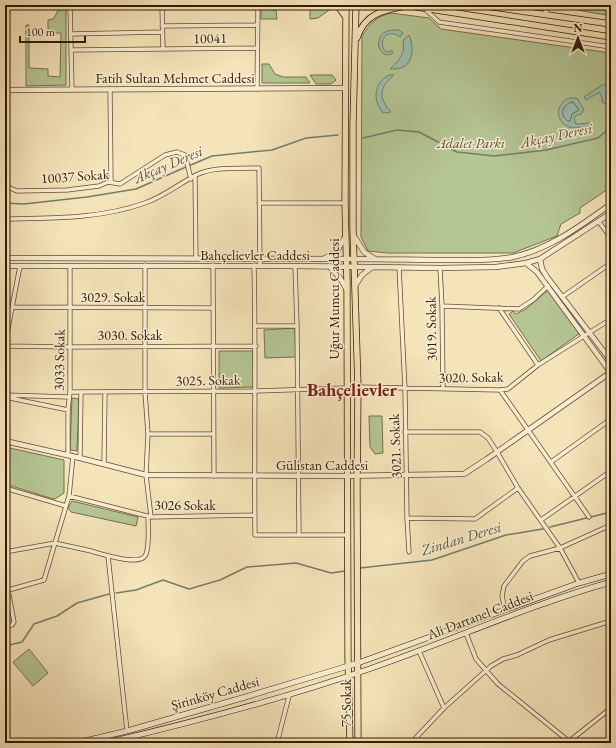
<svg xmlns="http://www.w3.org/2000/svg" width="616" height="748" viewBox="0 0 616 748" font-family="'EB Garamond',serif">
<rect width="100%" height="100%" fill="#f5e4b9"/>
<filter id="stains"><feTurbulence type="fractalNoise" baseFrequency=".005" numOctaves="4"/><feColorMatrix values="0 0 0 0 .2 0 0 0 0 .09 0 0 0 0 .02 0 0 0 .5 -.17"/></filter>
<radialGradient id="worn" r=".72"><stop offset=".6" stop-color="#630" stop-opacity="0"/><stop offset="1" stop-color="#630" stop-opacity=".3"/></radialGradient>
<!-- green -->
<path fill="#b5c594" stroke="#74704c" d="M261,5H271V10H276L277,19H261Z
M310,5H329L332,8L318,18L310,19Z
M555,5H611V16L555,6Z
M58,8H66V85L26,86V25H29V68L48,69V76L60,77L61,33H48V20L53,19L57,13Z
M391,13L429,18L441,29L611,53V187L580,208V213L561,224L557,236L513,253H388L368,251L361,237L362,36C371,23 375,17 391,13Z
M262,64H269L275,74L283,77H306L310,83H262Z
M310,75H332L336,80L331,84H316Z
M548,290L580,333L541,361L509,314L513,311L516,314L526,309Z
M295,328L296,357L265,358L264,330Z
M219,351H253L254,387L219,388Z
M72,398L79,399L77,451L71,450L70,449Z
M369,416H382L383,453L375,454L370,447Z
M5,447L64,460V493L55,499L50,498L5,484Z
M72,501L138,517L136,526L71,512L68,508Z
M29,649L48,673L33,686L13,662Z"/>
<!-- water -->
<path fill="#9cbfae" stroke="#727d6a" d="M394,30H399L403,33L400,37C388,27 376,41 386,52L392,51L393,53L388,55L384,54L379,48C377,37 383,30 394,30Z
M409,35C414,45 414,65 400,68C397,69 393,69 390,69C399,60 406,54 403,40Z
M389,75H394C386,82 378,91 384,102C385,106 389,109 391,112L383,113C372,100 374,83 389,75Z
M602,85H611V104L609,105L602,102V98L600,93H598L586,100L584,97Z
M569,98H577L584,110L581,114L575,116L574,119L576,124L590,123L591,126C584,127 576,129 569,127C554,121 556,103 569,98Z"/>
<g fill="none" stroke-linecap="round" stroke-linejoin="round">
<!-- shore -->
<path stroke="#686c58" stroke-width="1" d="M572,102L574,103L579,110L572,114L570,121H568C559,115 562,105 572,102Z"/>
<!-- stream -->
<path stroke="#727d6a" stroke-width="1.5" d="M363,138L397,130L419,132L457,152L494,156L546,150L598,138L611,127
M5,203L24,204L87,197L136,189L179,170L212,156L272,150L306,138L338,135
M550,527L611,512
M360,568L432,560L506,535L543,529
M116,593L136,590L163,580L189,589L220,580L247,567L296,563L331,573L345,571
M5,646L22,642L34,624L57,616L77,603L109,594"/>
<!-- minor casing -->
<g stroke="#644c30" stroke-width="5">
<path id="minor" d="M70,5L72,90
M162,5L163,50
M424,8L439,22L611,47
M162,26L258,25
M70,34L162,32
M71,50L258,48
M110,89L111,180L112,182
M257,89L258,5
M7,90V5
M195,176L196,258
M5,186L17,191L67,190L99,186L108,182L120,184L165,155L177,152L185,155L191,179
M259,203H345
M5,219C52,218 100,219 145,203C163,197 179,184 196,175C215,166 239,169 259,168L260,266
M599,222L611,238
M145,265V392L148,434L146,475L151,517
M213,265L214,476
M254,265C256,355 254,445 255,535H347
M295,266L297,326L299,535
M399,267L405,389L407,518L409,552
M440,268L442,306L443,389
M562,297L611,263
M442,306L519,309L533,300L548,286
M13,307L213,308
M499,308L538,365
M256,326H297
M5,344L20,266
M5,346L70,347L256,346
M358,387L500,390L508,389L538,365L611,319
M500,390L589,517
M70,392L256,391L346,388
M5,395L69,397
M5,397L68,410
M405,432H480L488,438L497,452L518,488L560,548L579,583
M148,434H213
M68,455V410L70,392V266
M80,458L81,392
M551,462L611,419
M104,463L105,392
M5,488L66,506
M69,496L151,517L255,515
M407,518L475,519L518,488
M541,520L611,471
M5,552L55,543L69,496L73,456
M108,556L127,731
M5,591L44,580L55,543C67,546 79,548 91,551C102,554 138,566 145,556C150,549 148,525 148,516
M505,609L502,596L504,586L523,561L530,556L560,548L611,525
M5,627L12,625L14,622L8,590
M466,633L476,659L498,684L571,743
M419,651L444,708
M277,743L289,696
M411,743L444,708L491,666L503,659L517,655L549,640L611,621
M567,743L611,708"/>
</g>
<!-- tertiary casing -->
<g stroke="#644c30" stroke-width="6">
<path id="tertiary" d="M546,5V15
M5,90L345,88
M354,236L364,252L375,259
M5,258C121,258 238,259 354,259C387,259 421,260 454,260C474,260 494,261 513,257C550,249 580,226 611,204
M325,258L337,251L345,237
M540,259L542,269L547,277L611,361
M526,263L537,272L611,373
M5,266H295L440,268L496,267L526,263L540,259L611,213
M329,266L340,278L347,290
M355,286L362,275L371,268
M5,441L80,458L146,475L339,476L464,474L487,459L611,372"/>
</g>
<!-- secondary casing -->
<g stroke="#331a03" stroke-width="6">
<path id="secondary" d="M76,743L127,731L242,698L358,663L579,583L611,574
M105,743C194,722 283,699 369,669C450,641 529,605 611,582"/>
</g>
<!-- primary casing -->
<g stroke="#331a03" stroke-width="7">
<path id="primary" d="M337,5L345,16
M346,5L345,203L347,282L348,657L350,743
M356,5L353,126V228L358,387L357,485L358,743
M404,5L611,37
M479,5L611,24
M357,38C365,13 384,10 406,6"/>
</g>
<!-- minor -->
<use href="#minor" stroke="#f8edd2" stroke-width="3.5"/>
<!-- tertiary -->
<use href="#tertiary" stroke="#f8edd2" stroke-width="4.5"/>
<!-- secondary -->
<use href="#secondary" stroke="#f8edd2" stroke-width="5"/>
<!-- primary -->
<use href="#primary" stroke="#f5e4b9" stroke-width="5.5"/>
</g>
<g text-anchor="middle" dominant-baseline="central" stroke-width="3" stroke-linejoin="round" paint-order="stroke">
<!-- street labels -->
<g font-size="14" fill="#331a03" stroke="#f8edd2">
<text transform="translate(210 38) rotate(-1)">10041</text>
<text x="175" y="78">Fatih Sultan Mehmet Caddesi</text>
<text transform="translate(75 176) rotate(-4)">10037 Sokak</text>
<text x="255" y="255">Bahçelievler Caddesi</text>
<text x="113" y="297">3029. Sokak</text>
<text transform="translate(334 299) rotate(-90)">Uğur Mumcu Caddesi</text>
<text transform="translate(431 329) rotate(-91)">3019. Sokak</text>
<text x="130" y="335">3030. Sokak</text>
<text transform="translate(59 360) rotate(-89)">3033 Sokak</text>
<text transform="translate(471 377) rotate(-1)">3020. Sokak</text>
<text transform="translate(208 380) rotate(-1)">3025. Sokak</text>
<text transform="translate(395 446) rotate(-92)">3021. Sokak</text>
<text x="322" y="465">Gülistan Caddesi</text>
<text x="185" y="505">3026 Sokak</text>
<text transform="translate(480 615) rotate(-21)">Ali Dartanel Caddesi</text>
<text transform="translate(215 693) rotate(-16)">Şirinköy Caddesi</text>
<text transform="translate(346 703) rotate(-90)">75 Sokak</text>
</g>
<!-- park labels -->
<g font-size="14" font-style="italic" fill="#5a4d2e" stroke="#f8edd2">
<text x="471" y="143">Adalet Parkı</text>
</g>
<!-- water labels -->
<g font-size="15" font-style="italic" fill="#58543f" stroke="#f8edd2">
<text transform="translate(556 135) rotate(-12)">Akçay Deresi</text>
<text transform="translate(168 164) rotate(-23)">Akçay Deresi</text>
<text transform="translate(461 538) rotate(-17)">Zindan Deresi</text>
</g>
<!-- district labels -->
<g font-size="18" font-weight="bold" fill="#7a1f14" stroke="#f8edd2">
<text x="352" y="389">Bahçelievler</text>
</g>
</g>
<!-- margin -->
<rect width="616" height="748" fill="none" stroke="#f5e4b9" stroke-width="20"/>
<rect x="6" y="6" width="604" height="736" fill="none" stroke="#331a03" stroke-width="2"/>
<rect x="10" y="10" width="596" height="728" fill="none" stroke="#331a03"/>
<!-- north arrow -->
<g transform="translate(578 38)" stroke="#f8edd2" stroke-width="3" paint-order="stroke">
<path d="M0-3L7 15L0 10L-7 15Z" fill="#331a03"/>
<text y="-6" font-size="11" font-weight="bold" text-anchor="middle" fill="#331a03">N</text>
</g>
<!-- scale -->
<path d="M20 36v6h65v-6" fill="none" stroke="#331a03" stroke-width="2"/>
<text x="26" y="36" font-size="12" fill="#331a03" stroke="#f8edd2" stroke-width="3" paint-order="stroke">100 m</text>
<rect width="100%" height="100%" filter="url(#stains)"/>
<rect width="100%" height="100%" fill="url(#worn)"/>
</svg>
